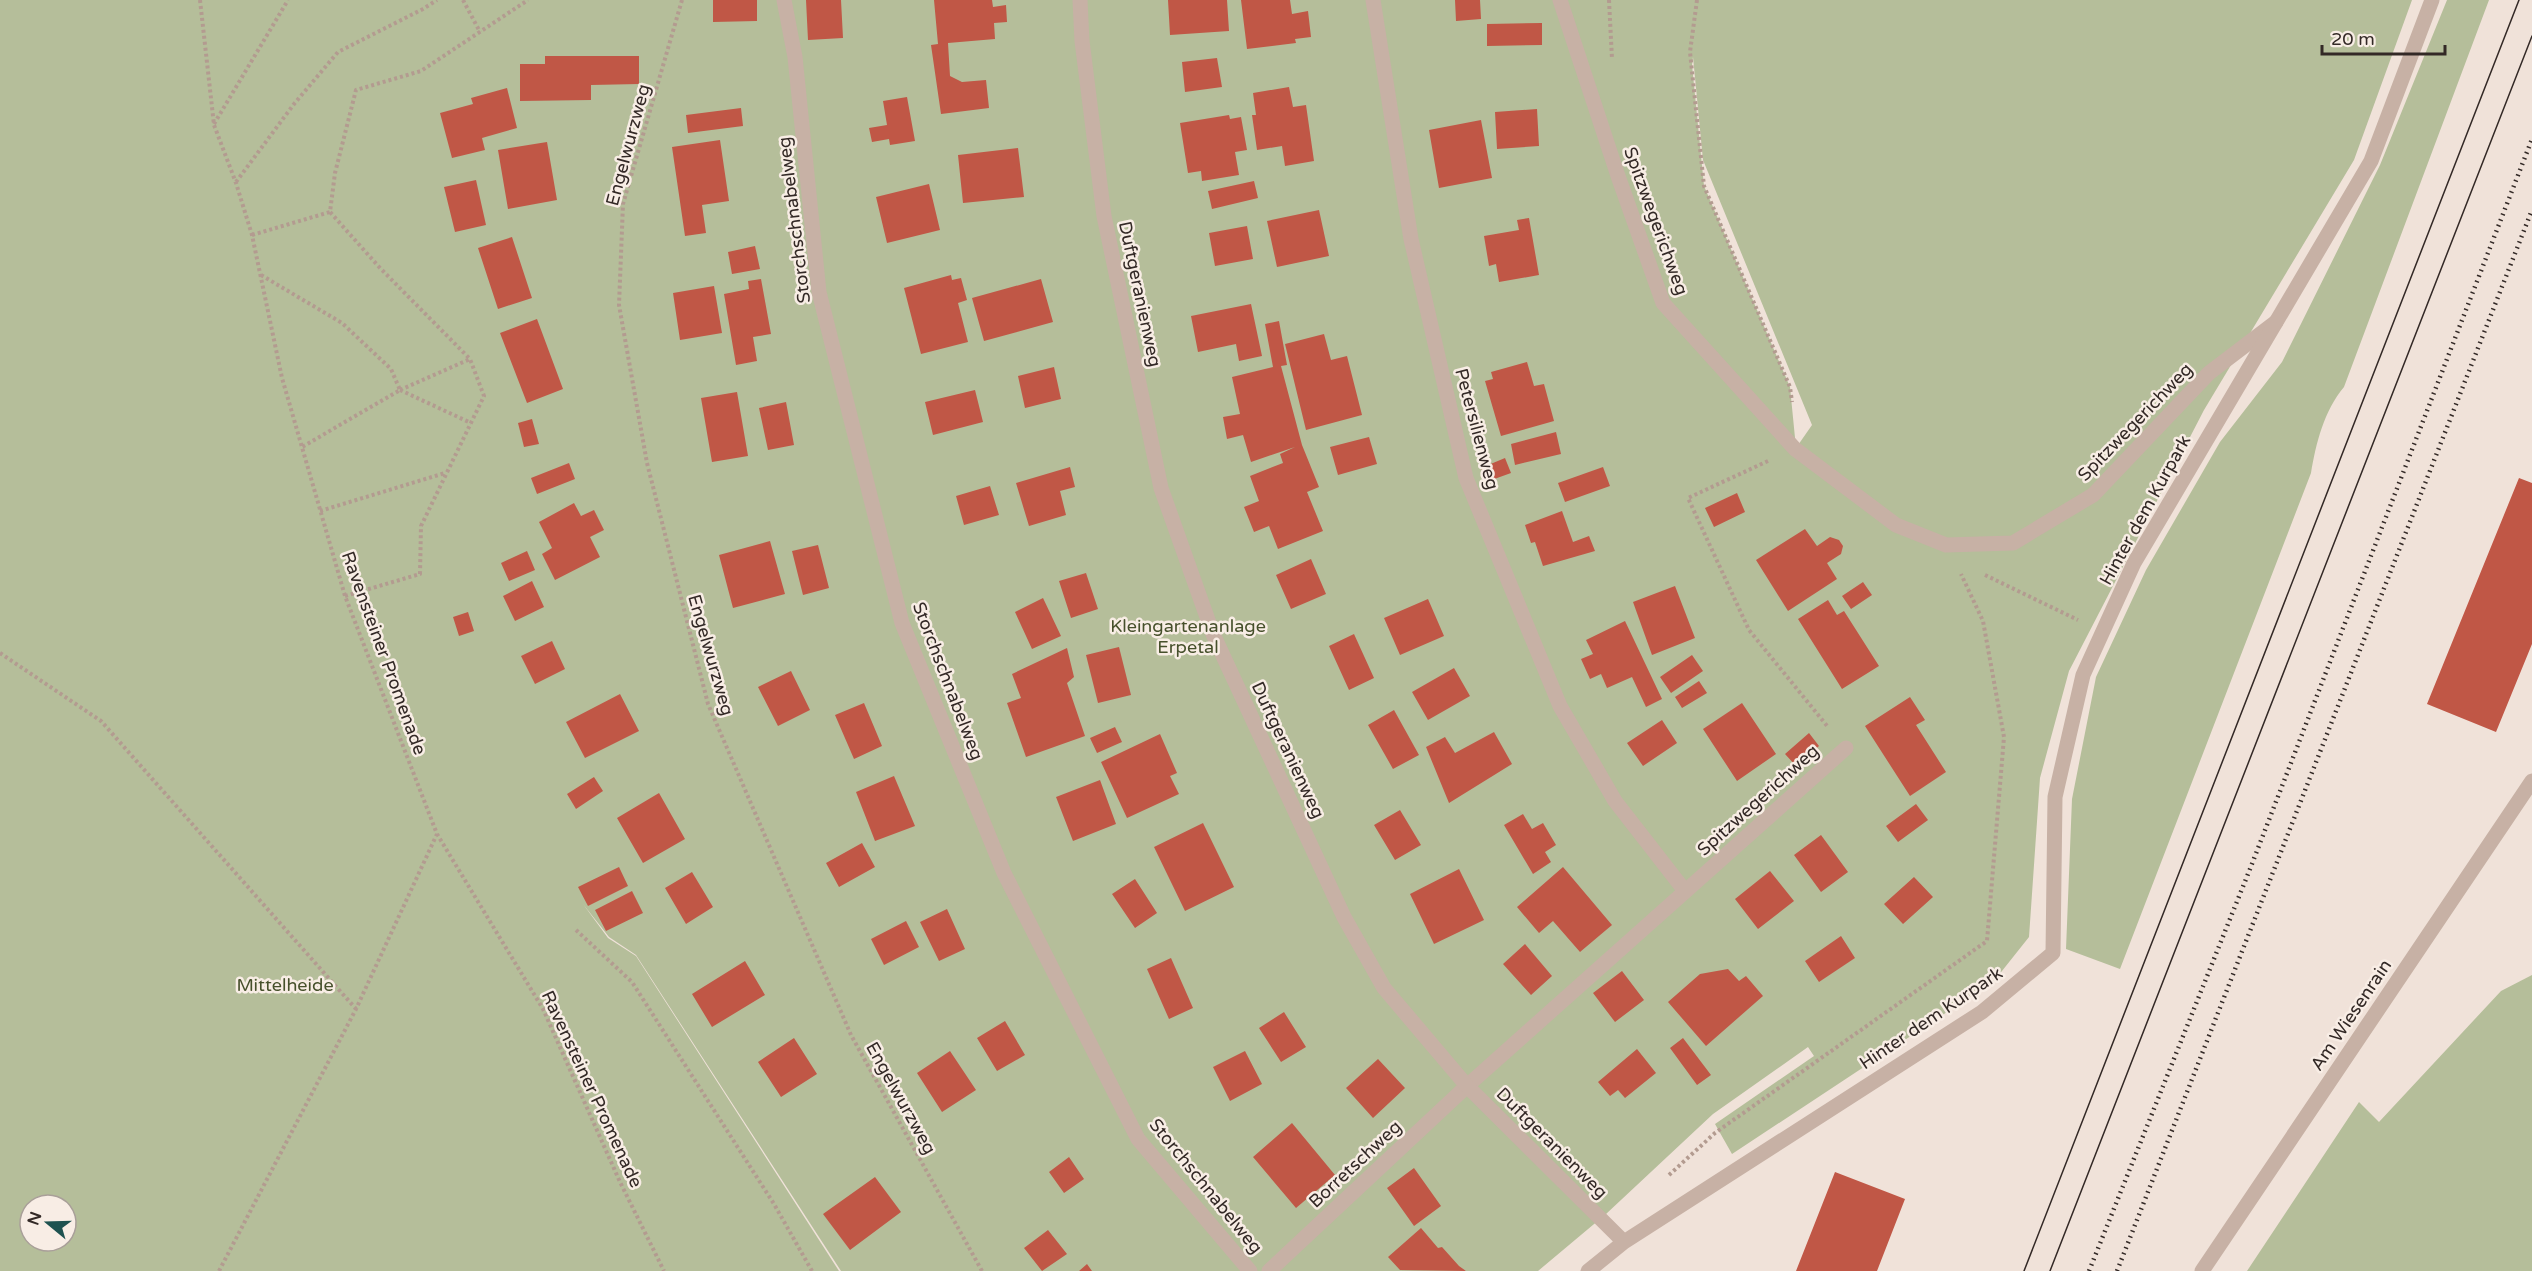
<svg xmlns="http://www.w3.org/2000/svg" width="2532" height="1271" viewBox="0 0 2532 1271" font-family="'Varela Round',sans-serif">
<rect width="100%" height="100%" fill="#f0e2d9"/>
<!-- green -->
<path fill="#b5be9a" fill-rule="evenodd" d="M0,0H2412L2354,160L2204,410L2069,671L2040,778L2029,937L1994,981L1732,1154L1715,1124L1814,1056L1808,1047L1713,1114L1606,1214L1538,1271H841L636,955L609,937L583,904L608,938L636,956L839,1271H0ZM1693,57L1703,160L1812,425L1796,448L1790,387L1704,186L1692,65ZM30,1205H66V1241H30Z
M2447,0H2489L2344,387C2324,411 2316,443 2311,473L2120,969L2066,949L2072,799L2096,677L2146,570L2220,442L2282,362L2380,165Z
M2532,975V1271H2247L2359,1102L2379,1122L2501,991Z"/>
<!-- building -->
<path fill="#c05746" d="M713,0H757V21L713,22Z
M806,0H841L843,38L808,40Z
M934,0H992L993,7L1006,5L1007,22L994,23L995,39L948,43L950,76L962,82L986,80L989,108L941,114L931,45L938,44Z
M1168,0H1227L1229,31L1170,35Z
M1241,0H1290L1292,14L1308,11L1311,37L1295,39L1296,43L1247,49Z
M1455,0H1480L1481,19L1456,21Z
M1542,23V45L1487,46V24Z
M545,56H639V84L591,85V100L520,101V64H545Z
M1217,58L1222,87L1185,92L1182,62Z
M1289,87L1293,107L1306,105L1314,161L1285,166L1282,146L1257,150L1252,115H1256L1253,93Z
M507,88L517,128L482,138L485,150L452,158L440,113L473,104L471,98Z
M907,97L915,141L890,145L889,139L872,142L869,128L887,125L883,101Z
M741,108L743,126L688,133L686,115Z
M1537,109L1539,146L1497,149L1495,112Z
M1229,115L1230,119L1241,117L1247,150L1235,152L1239,175L1202,181L1201,171L1188,173L1180,123Z
M1481,120L1492,178L1439,188L1429,130Z
M720,140L729,201L702,205L706,233L685,236L672,147Z
M547,142L557,200L508,209L498,150Z
M1018,148L1024,197L963,203L958,155Z
M476,180L486,225L455,232L444,187Z
M1254,181L1258,198L1212,209L1208,191Z
M929,184L940,230L887,243L876,197Z
M1319,210L1329,256L1277,267L1267,221Z
M1529,218L1539,275L1499,282L1496,264L1489,266L1484,236L1519,230L1517,220Z
M1247,226L1253,259L1215,266L1209,233Z
M512,237L532,298L498,309L478,248Z
M755,246L760,269L732,274L728,252Z
M951,275L952,280L961,278L967,300L958,303L968,342L921,354L904,288Z
M761,279L771,334L753,337L757,361L736,365L724,294L749,289L748,281Z
M1041,279L1053,322L984,341L972,298Z
M714,286L722,333L680,340L673,293Z
M1251,304L1262,356L1239,361L1236,344L1198,352L1191,316Z
M537,319L563,389L527,403L500,333Z
M1279,321L1287,365L1281,366L1302,445L1319,487L1307,492L1323,531L1278,549L1269,526L1254,532L1244,507L1259,501L1250,476L1283,463L1280,454L1295,447L1251,462L1243,435L1227,439L1223,417L1240,414L1232,377L1273,367L1265,324Z
M1324,334L1331,360L1347,356L1362,415L1306,430L1285,344Z
M1527,362L1534,386L1544,384L1554,421L1501,436L1485,381L1493,379L1491,372Z
M1054,367L1061,399L1025,408L1018,376Z
M975,390L983,422L933,435L925,402Z
M737,392L748,456L712,462L701,398Z
M786,402L794,445L768,450L759,408Z
M532,419L539,444L524,447L518,423Z
M1556,432L1561,454L1515,465L1511,444Z
M1369,437L1377,464L1338,475L1330,447Z
M1505,458L1511,473L1486,482L1481,468Z
M569,463L575,479L537,494L531,478Z
M1070,467L1075,487L1060,491L1066,515L1029,526L1016,483Z
M1603,467L1610,486L1565,502L1558,483Z
M2519,478L2532,483V644L2496,732L2427,704Z
M990,486L999,515L964,525L956,496Z
M1737,493L1745,512L1714,527L1705,508Z
M574,503L581,516L594,510L604,530L590,537L600,557L555,580L542,554L552,548L539,522Z
M1562,511L1573,542L1589,536L1595,551L1543,566L1535,542L1531,543L1525,525Z
M1805,529L1817,546L1830,537L1839,540L1843,546L1841,554L1827,563L1837,579L1788,611L1756,560Z
M770,541L785,594L733,608L719,555Z
M818,545L829,588L803,595L792,551Z
M527,551L535,570L509,581L501,563Z
M1311,559L1326,594L1291,609L1276,575Z
M1086,573L1098,609L1071,618L1059,581Z
M532,581L544,607L515,621L503,596Z
M1863,582L1872,595L1851,609L1842,596Z
M1675,586L1695,638L1652,655L1633,602Z
M1043,598L1061,636L1032,649L1015,612Z
M1428,599L1444,636L1400,655L1384,618Z
M1828,600L1837,615L1844,611L1879,666L1842,689L1798,619Z
M468,612L474,631L459,636L453,617Z
M1625,621L1662,699L1646,707L1632,677L1607,688L1601,674L1590,679L1581,659L1593,654L1586,640Z
M1354,634L1374,678L1349,690L1329,646Z
M552,641L565,669L535,684L521,656Z
M1119,647L1131,695L1098,703L1086,655Z
M1067,648L1074,677L1067,683L1085,736L1026,757L1007,703L1021,698L1012,674Z
M1692,655L1703,671L1671,693L1660,677Z
M1454,668L1470,696L1428,720L1412,692Z
M791,671L810,710L778,726L758,687Z
M1699,681L1707,693L1682,708L1675,697Z
M620,694L639,731L585,758L566,722Z
M1910,697L1925,720L1916,725L1946,772L1910,796L1865,726Z
M864,703L882,746L854,759L835,715Z
M1742,703L1776,754L1737,781L1703,729Z
M1394,710L1419,755L1393,769L1368,725Z
M1662,720L1677,743L1643,766L1627,743Z
M1115,727L1122,742L1097,753L1090,738Z
M1494,732L1512,764L1449,803L1426,747L1445,737L1455,753Z
M1809,733L1819,746L1796,766L1785,754Z
M1160,734L1177,773L1170,776L1179,794L1127,818L1101,762Z
M894,776L915,826L875,841L856,792Z
M594,777L603,791L576,809L567,794Z
M1100,780L1116,824L1073,841L1056,797Z
M659,793L685,839L643,863L617,818Z
M1916,804L1928,820L1898,842L1886,826Z
M1400,810L1421,845L1395,860L1374,825Z
M1523,814L1532,829L1543,823L1556,845L1545,852L1551,862L1533,874L1504,825Z
M1203,823L1234,887L1185,911L1154,847Z
M1821,835L1848,872L1821,892L1794,855Z
M862,843L875,867L839,887L826,863Z
M619,867L628,886L588,906L578,887Z
M1563,867L1612,925L1580,952L1553,921L1539,933L1517,907Z
M1459,869L1484,920L1434,944L1410,894Z
M1770,871L1794,901L1758,929L1735,899Z
M692,872L713,907L686,924L665,888Z
M1914,877L1933,897L1903,924L1884,904Z
M1135,879L1157,913L1135,928L1112,894Z
M632,891L643,913L606,931L595,910Z
M947,909L965,949L939,961L920,922Z
M906,921L919,947L884,965L871,939Z
M1841,936L1855,958L1819,982L1805,961Z
M1525,944L1552,976L1531,995L1503,964Z
M1171,958L1193,1008L1169,1019L1147,969Z
M745,961L765,995L712,1027L692,994Z
M1728,969L1739,981L1746,976L1763,996L1706,1046L1668,1002L1700,974Z
M1622,971L1644,1000L1615,1022L1593,993Z
M1284,1012L1306,1047L1281,1062L1259,1028Z
M1005,1021L1025,1055L997,1071L977,1038Z
M794,1038L817,1074L781,1097L758,1062Z
M1683,1038L1711,1075L1697,1085L1670,1048Z
M1637,1049L1656,1073L1625,1098L1618,1090L1610,1096L1598,1082Z
M950,1051L976,1090L942,1112L917,1073Z
M1245,1051L1262,1084L1230,1101L1213,1067Z
M1378,1059L1405,1088L1373,1118L1346,1088Z
M1292,1123L1335,1175L1296,1208L1253,1157Z
M1069,1157L1084,1179L1064,1193L1049,1172Z
M1414,1168L1441,1206L1414,1226L1387,1188Z
M1835,1172L1905,1199L1877,1271H1796Z
M875,1177L901,1212L850,1250L823,1214Z
M1421,1228L1438,1248L1442,1247L1459,1266L1466,1271L1400,1270L1388,1257Z
M1048,1230L1067,1254L1042,1271L1024,1248Z
M1087,1264L1092,1271H1079Z"/>
<g fill="none" stroke-linecap="round" stroke-linejoin="round">
<!-- path -->
<path stroke="#b39b90" stroke-width="4" stroke-dasharray="3 3" stroke-linecap="butt" d="M200,0L214,125L236,183L252,235L282,378L345,596L437,834L543,1009L620,1182L664,1271
M463,0L480,32
M682,0L623,204L619,305L647,463L708,704L851,1035L982,1271
M1609,0L1612,59
M1697,0L1690,52L1704,186L1790,387L1792,402
M214,124L288,0
M236,182L294,104L338,52L423,9L437,0
M252,235L330,212
M261,275L342,323L391,369L400,390L302,447
M400,390L471,423
M400,390L470,359
M1768,461L1688,498L1749,630L1828,727
M320,511L445,473
M1985,575L2078,620
M345,596L420,574L421,526L484,396L470,359L380,268L330,212L335,173L356,90L421,71L528,0
M0,653L101,721L356,1009
M576,930L632,982L774,1204L812,1271
M1669,1175L1715,1133L1987,941L2004,737L1983,621L1961,574
M219,1271L356,1009L437,834"/>
<!-- lane -->
<path stroke="#c7b1a5" stroke-width="15" d="M784,0L795,57L819,292L902,623L1004,873L1138,1139L1250,1271
M1373,0L1411,239L1466,478L1560,706L1615,801L1685,891
M1560,0L1618,176L1663,303L1795,449L1896,525L1946,545L2013,543L2093,495L2209,373L2276,322
M1269,1271L1467,1086L1846,748"/>
<!-- street -->
<path stroke="#c7b1a5" stroke-width="15" d="M1080,0L1082,41L1104,216L1135,364L1161,488L1213,634L1344,917L1384,988L1467,1086L1624,1242
M1588,1271L1624,1242L1982,1012L2053,953L2055,797L2083,675L2134,563L2371,161L2432,0
M2202,1271L2532,781"/>
<!-- tram -->
<path stroke="#332926" stroke-width="1.5" d="M2024,1271L2519,0
M2050,1271L2532,36"/>
<!-- rail -->
<path stroke="#332926" stroke-width="4.5" stroke-dasharray="1.5 4.5" stroke-linecap="butt" d="M2089,1271L2250,869L2532,139
M2117,1271L2532,210"/>
</g>
<g text-anchor="middle" dominant-baseline="central" stroke-width="5" stroke-linejoin="round" paint-order="stroke">
<!-- street labels -->
<g font-size="18" fill="#332926" stroke="#f8ede5">
<text transform="translate(628 145) rotate(-75)">Engelwurzweg</text>
<text transform="translate(794 220) rotate(-97)">Storchschnabelweg</text>
<text transform="translate(1656 221) rotate(70)">Spitzwegerichweg</text>
<text transform="translate(1140 294) rotate(78)">Duftgeranienweg</text>
<text transform="translate(2135 422) rotate(-46)">Spitzwegerichweg</text>
<text transform="translate(1477 429) rotate(75)">Petersilienweg</text>
<text transform="translate(2145 510) rotate(-61)">Hinter dem Kurpark</text>
<text transform="translate(384 653) rotate(70)">Ravensteiner Promenade</text>
<text transform="translate(711 655) rotate(74)">Engelwurzweg</text>
<text transform="translate(948 681) rotate(69)">Storchschnabelweg</text>
<text transform="translate(1288 750) rotate(65)">Duftgeranienweg</text>
<text transform="translate(1758 800) rotate(-42)">Spitzwegerichweg</text>
<text transform="translate(2351 1015) rotate(-56)">Am Wiesenrain</text>
<text transform="translate(1931 1018) rotate(-34)">Hinter dem Kurpark</text>
<text transform="translate(592 1089) rotate(65)">Ravensteiner Promenade</text>
<text transform="translate(901 1098) rotate(61)">Engelwurzweg</text>
<text transform="translate(1552 1143) rotate(45)">Duftgeranienweg</text>
<text transform="translate(1355 1164) rotate(-43)">Borretschweg</text>
<text transform="translate(1206 1186) rotate(51)">Storchschnabelweg</text>
</g>
<!-- park labels -->
<g font-size="18" fill="#46502b" stroke="#f8ede5">
<text x="1188" y="626">Kleingartenanlage<tspan x="1188" dy="21">Erpetal</tspan></text>
<text x="285" y="985">Mittelheide</text>
</g>
</g>
<!-- north arrow -->
<g transform="translate(48 1223) rotate(289)"><circle r="28" fill="#f8ede5" stroke="#a99f99" stroke-width="1.5"/>
<path d="M0-4.5L10 22L0 15L-10 22Z" fill="#1e5250"/>
<text y="-9" font-size="16" font-weight="bold" text-anchor="middle" fill="#332926">N</text>
</g>
<!-- scale -->
<path d="M2322 45v9h123v-9" fill="none" stroke="#332926" stroke-width="3"/>
<text x="2331" y="45" font-size="18" fill="#332926" stroke="#f8ede5" stroke-width="4.5" paint-order="stroke">20 m</text>
</svg>
